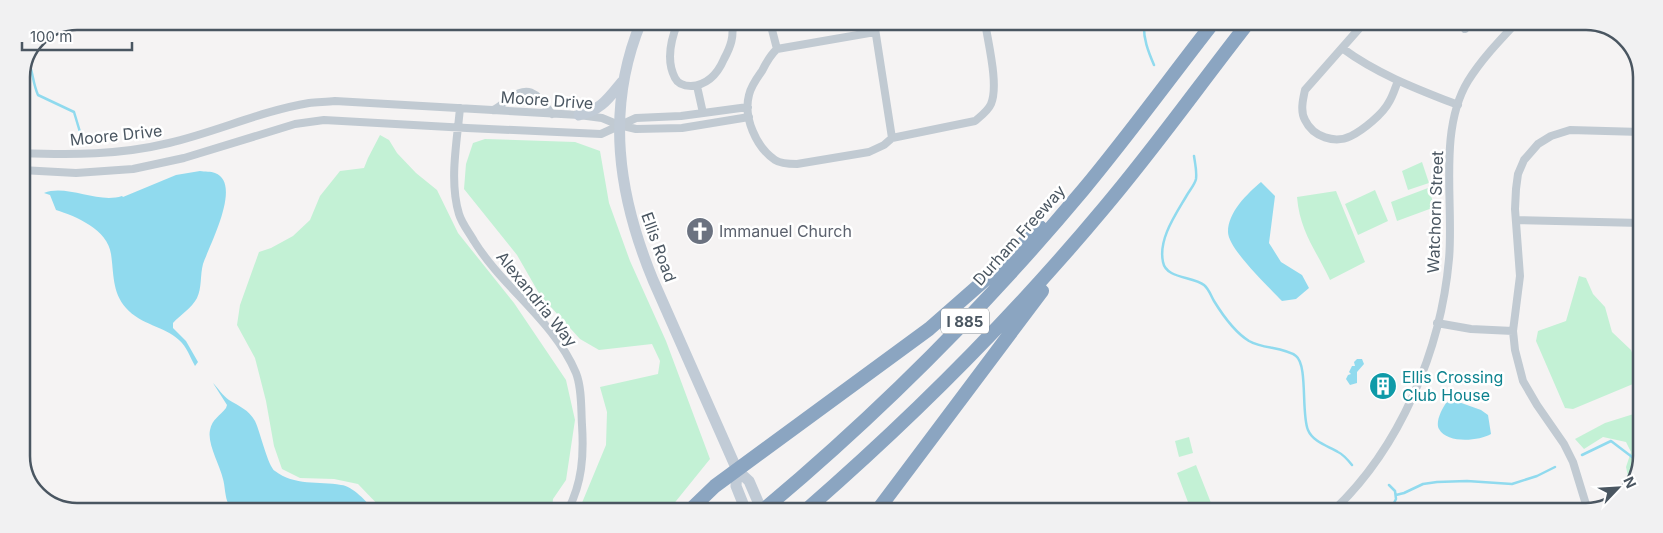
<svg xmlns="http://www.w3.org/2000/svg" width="1663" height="533" viewBox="0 0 1663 533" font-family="Inter,sans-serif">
<rect width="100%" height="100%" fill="#f5f3f3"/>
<!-- green -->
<path fill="#c3f1d5" d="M380,135L389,140L397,153L416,173L437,190L458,233L514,303L566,380L575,420L566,480L553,499L552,510H383L358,484L334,479L300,478L282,469L274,446L266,401L255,358L237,325L240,305L259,252L271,248L293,236L310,220L320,196L340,171L364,168L368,158Z
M485,139L575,142L600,151L609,203L630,261L666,341L710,459L668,511L579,510L606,445L607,412L600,387L658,374L660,361L652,344L599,350L580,339L540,295L517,255L464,189L466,164L473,143Z
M1422,162L1429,183L1408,190L1402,171Z
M1428,188L1435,207L1397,221L1391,202Z
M1375,190L1388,221L1358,235L1345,204Z
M1336,191L1365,262L1330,280C1316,250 1300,232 1297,197Z
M1579,276L1586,278L1593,294L1605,307L1612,332L1631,350L1640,375L1633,384L1573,409L1565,408L1536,341L1538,331L1566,321Z
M1640,412V470L1630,485L1626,467L1631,452L1626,442L1603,437L1584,449L1575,439L1605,423Z
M1189,437L1193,453L1179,457L1175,441Z
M1196,465L1211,503L1191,510L1177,473Z"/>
<!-- water -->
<path fill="#90daee" d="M200,171C205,172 211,171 215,173C243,183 209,246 203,264C200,275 202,288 197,298C192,308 180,315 173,323V328L186,341L198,362L195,366C190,357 187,347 179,340C164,326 141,325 126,308C112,292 114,274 111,254C108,230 76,216 56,210L50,195L44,193C67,184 98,204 122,196L123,197L176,175Z
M1261,182L1275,196L1269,243L1281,262L1302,275L1309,288L1296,299L1282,301C1270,288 1228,249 1228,232C1228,212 1247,194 1261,182Z
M1357,359H1362L1364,364L1357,372V383L1350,385L1346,379L1348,375L1351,374L1349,372L1352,366H1355L1354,362Z
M213,383C218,388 223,396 229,400C239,406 249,410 255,421C260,431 268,467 275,471C294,486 319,481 341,485C353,486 367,502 373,510H321L299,507L285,510H238C235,508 230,506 228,503C225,497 225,486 223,479C220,465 207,444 210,430C212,419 220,416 226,408L227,405Z
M1453,400L1481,410L1488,415L1491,434C1479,441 1447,444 1439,429C1435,422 1442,409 1446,403Z"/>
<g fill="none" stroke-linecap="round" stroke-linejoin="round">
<!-- stream -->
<path stroke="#90daee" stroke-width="2.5" d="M1144,23C1143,38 1148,51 1154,65
M28,60C33,72 33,84 38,95L74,112L80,132
M1194,156C1195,163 1197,171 1196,179C1195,184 1190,190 1187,195C1176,214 1158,239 1163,262C1166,279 1193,276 1204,285C1209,289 1211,296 1214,301C1222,314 1236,333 1249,341C1263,349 1284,347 1296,356C1308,365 1301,414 1308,430C1313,442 1328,446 1338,452C1344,455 1348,460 1352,465
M1582,455L1611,441L1640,463
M1389,485L1395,491L1396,499L1390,511
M1396,495L1404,493L1423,484L1437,482L1467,481L1512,484L1537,476L1555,467"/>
<!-- street -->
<path stroke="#c1cad2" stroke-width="8" d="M678,22C671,39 666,61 675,78C678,84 685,86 691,86C708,85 718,73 724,59C731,46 734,37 732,22
M770,22L777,49
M874,22L892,138
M1364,23L1305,90C1303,99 1300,111 1305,120C1313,137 1335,144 1351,136C1363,130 1383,114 1389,102C1393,96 1395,88 1398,81
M1464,23L1465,29
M1596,23L1602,24
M875,32L777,49C770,55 766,63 762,71C757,78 751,86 749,95C743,117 756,147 775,160C781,164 790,164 797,164L869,152L884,145L892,138
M1342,48C1377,74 1417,89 1458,105
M697,86L703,113
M460,108C457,142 449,181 459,214C462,224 469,232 474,241C503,288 554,321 576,373C582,388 581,409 582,425C584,456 582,483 568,510
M493,110C498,108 502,104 506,101C530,82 537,95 552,114
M892,138L975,121C981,116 988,111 991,104C999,85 988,43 985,22
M21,153C71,155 120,155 169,143C216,132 261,111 309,103C317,102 326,102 335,101L579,115L602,118L619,125L636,129L682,128L749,117
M21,170L76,173L133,169L184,158L295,124L324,120L467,128L601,134L636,118L681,116L748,107
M1516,220L1641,223
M1437,323L1471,329L1513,331
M1333,511C1400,448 1441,350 1449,259C1454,204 1438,130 1468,81C1481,60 1499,41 1516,23
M1588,511L1573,462L1564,444L1537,405L1523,381L1515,350L1513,331L1520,276L1515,209L1516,189L1518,174L1524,160L1538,144L1551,136L1570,130L1641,132"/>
<!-- secondary -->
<path stroke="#c1cbd6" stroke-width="11" d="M641,22C605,109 618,195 653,280L737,470L749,481L762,511
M579,115C601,110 608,99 622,82
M737,470L736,486L746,511"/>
<!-- highway -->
<path stroke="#8ba5c1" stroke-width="14" d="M689,511L715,486L929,329L986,279L1040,227
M762,511C878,414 986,306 1083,190C1128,136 1170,78 1213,23
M805,511C912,418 1013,317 1104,208C1155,148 1200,84 1248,23
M877,511L1042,291"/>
</g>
<!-- icons -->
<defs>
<g id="church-disc" transform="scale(1.4375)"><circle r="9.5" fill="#6b7280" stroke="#fff"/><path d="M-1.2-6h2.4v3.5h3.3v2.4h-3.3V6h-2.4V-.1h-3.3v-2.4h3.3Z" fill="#fff"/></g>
<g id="building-disc" transform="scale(1.4375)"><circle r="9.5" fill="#0f9aa8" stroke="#fff"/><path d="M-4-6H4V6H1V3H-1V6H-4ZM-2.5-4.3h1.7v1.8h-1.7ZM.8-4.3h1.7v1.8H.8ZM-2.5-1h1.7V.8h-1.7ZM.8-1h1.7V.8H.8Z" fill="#fff"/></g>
</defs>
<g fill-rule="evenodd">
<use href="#church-disc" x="700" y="231"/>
<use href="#building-disc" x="1383" y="386"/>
</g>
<g text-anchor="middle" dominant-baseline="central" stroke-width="5" stroke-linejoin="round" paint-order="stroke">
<!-- shield labels -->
<rect fill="#fff" stroke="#808990" stroke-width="1" x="941" y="308.5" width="48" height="25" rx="4"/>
<g font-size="15" font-weight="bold" fill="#4a5661">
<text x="965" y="321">I 885</text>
</g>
<!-- street labels -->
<g font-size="16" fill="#4a5661" stroke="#fff">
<text transform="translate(547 100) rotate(4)">Moore Drive</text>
<text transform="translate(116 135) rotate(-6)">Moore Drive</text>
<text transform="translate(1435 212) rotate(-88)">Watchorn Street</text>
<text transform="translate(1019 235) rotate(-48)">Durham Freeway</text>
<text transform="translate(659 247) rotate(70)">Ellis Road</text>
<text transform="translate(537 299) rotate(51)">Alexandria Way</text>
</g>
<!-- worship labels -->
<g font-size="16" fill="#5b616d" stroke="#fff" text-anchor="start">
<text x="719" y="231">Immanuel Church</text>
</g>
<!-- culture labels -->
<g font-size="16" fill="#0d838f" stroke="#fff" text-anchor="start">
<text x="1402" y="377">Ellis Crossing<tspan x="1402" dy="18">Club House</tspan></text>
</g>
</g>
<!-- crop -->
<path d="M0 0H1663V533H0ZM77 30H1586A47 47 0 0 1 1633 77V456A47 47 0 0 1 1586 503H77A47 47 0 0 1 30 456V77A47 47 0 0 1 77 30Z" fill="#f1f1f2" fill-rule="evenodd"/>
<path fill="none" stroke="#4a5661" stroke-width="2.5" d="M77 30H1586A47 47 0 0 1 1633 77V456A47 47 0 0 1 1586 503H77A47 47 0 0 1 30 456V77A47 47 0 0 1 77 30Z"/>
<!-- north arrow -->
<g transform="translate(1618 488) rotate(65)" stroke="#ffffff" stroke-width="4" paint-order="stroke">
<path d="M0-4L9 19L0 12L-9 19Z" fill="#4a5661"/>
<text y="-8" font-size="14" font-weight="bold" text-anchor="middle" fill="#4a5661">N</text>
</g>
<!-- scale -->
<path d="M22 42v8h110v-8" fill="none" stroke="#4a5661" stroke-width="2.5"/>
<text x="30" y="42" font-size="15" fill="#4a5661" stroke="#ffffff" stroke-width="4" paint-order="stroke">100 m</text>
</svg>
